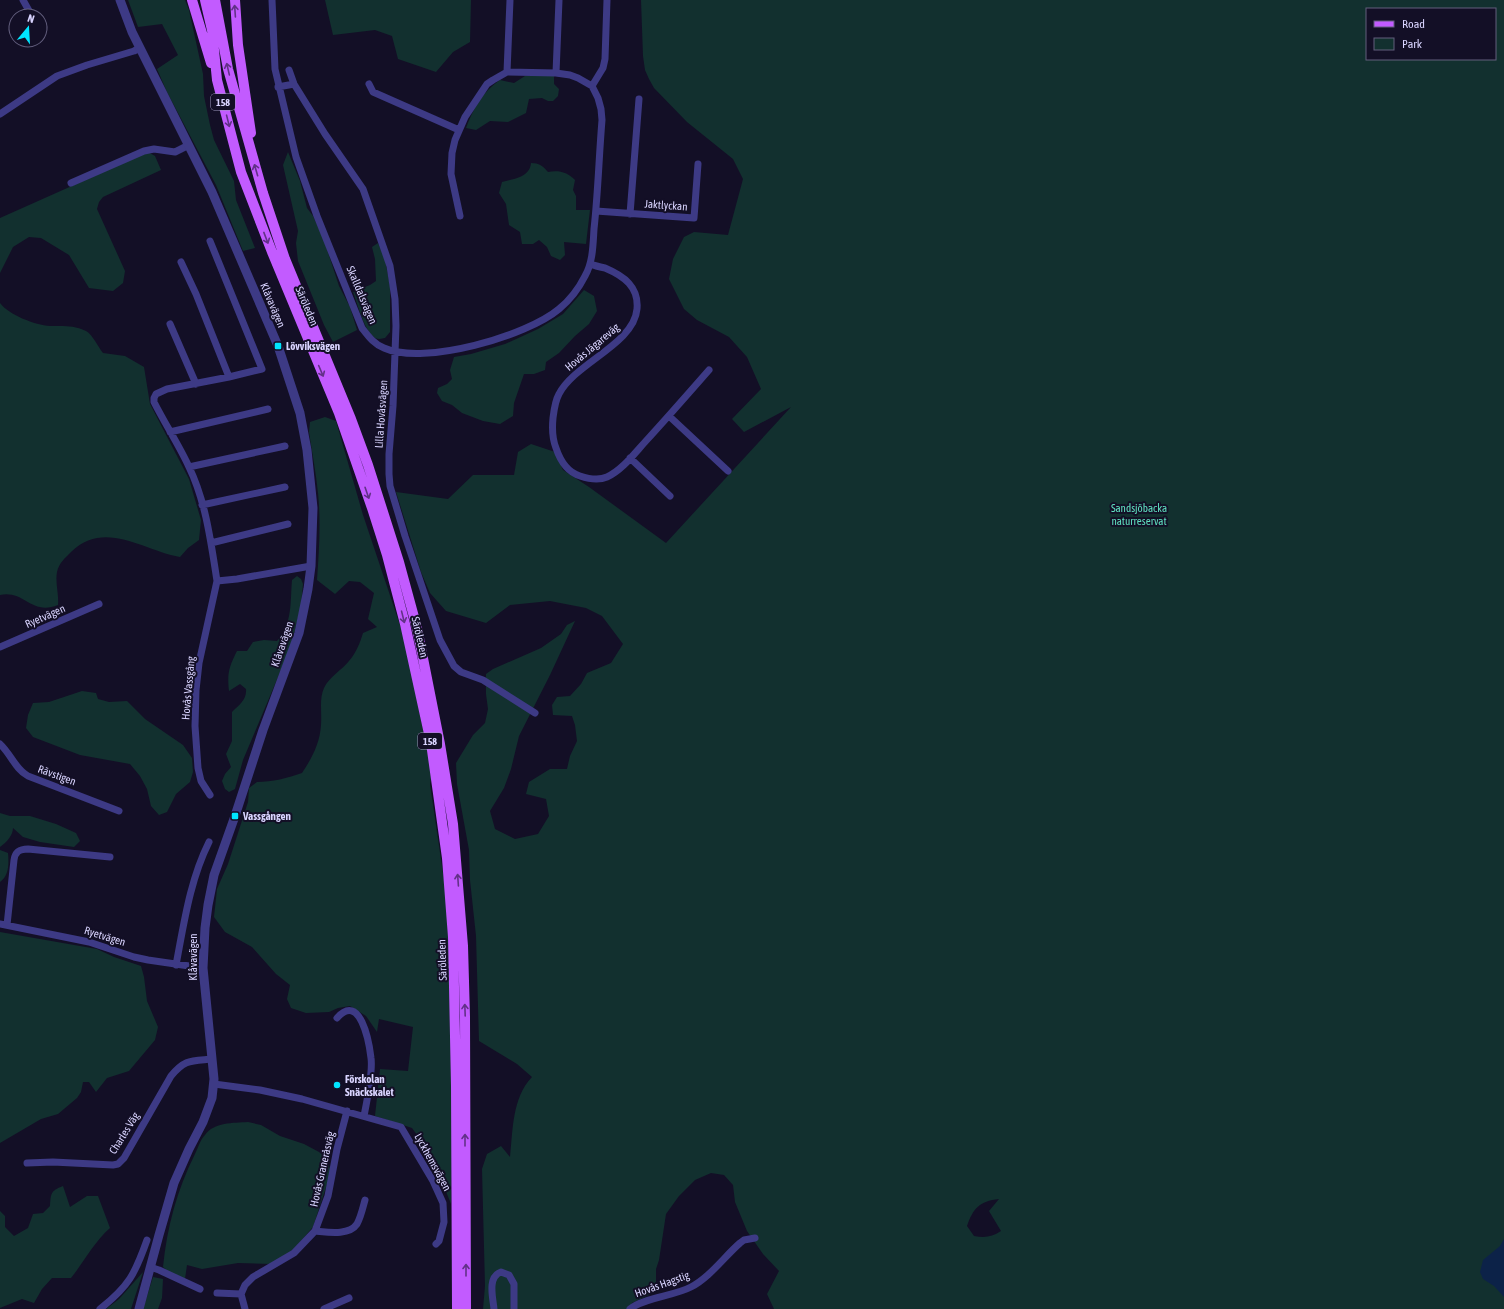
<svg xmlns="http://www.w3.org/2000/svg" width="1504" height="1309" viewBox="0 0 1504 1309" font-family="'Asap Condensed',sans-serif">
<rect width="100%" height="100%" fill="#130f26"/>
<!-- green -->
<path fill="#12302f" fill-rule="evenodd" d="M128,0H185L189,10L203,74L204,96L210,125L214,140L234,181L236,200L255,248L243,251L216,185L167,92L157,69L178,55L162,24L138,27Z
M325,0H471L470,42L453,52L436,72L398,59L392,36L375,30L333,35Z
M641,0H1504V1309H774L767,1294L779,1271L763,1254L747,1231L735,1202L733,1185L724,1175L711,1173L695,1180L679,1196L666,1214L659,1260L656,1269V1282L649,1295L632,1303L630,1309H483L485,1286L482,1169L487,1154L501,1146L510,1157C513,1130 512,1098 532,1077L517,1064L479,1041L476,936L470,880L469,850L457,784L456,763L473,735L485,723L488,709L486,694V674L493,669L541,648L561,634L567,625L575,621L550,675L519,736L511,769L504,788L490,811L495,829L515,839L538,834L549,816L546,799L526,794L529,782L550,769H567L570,756L577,741L575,725L572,716L553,715L552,705L557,697L570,696L581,684L587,673L611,663L623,644L602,616L586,608L550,601L510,605L486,623L446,611L430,593L421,572L396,492L448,499L473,475H514L518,452L531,444L555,452L563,470L589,487L666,543L791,407L744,432L732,419L761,389L747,357L729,337L697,320L684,309L669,279L673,259L684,237L694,232L728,235L743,179L733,159L687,122L654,88L649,79L645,70L643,56ZM1367,9H1495V59H1367ZM999,1199L989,1211L1001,1231C992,1237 985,1238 974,1236L967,1226C973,1209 979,1201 999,1199Z
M554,75V84L559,89L558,96L553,101H548L542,98L529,99L526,113L508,122L490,121L476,130L466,128C473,109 483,91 500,80L514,83L525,76Z
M148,152L155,156L161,170L103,197L99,202L97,209L125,271L123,283L113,291L89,288L69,255L41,238L29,237L13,247L0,273V218Z
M288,152L300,181L307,208L313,216L324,240L339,286L350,307L357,330L333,342L324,325L298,261L296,243L298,231L283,165Z
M531,163C539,163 543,166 548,172C559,170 567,172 575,180L573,190L576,196V210H590L586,244L564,242L565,255L560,260L551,256L547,247L539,240L533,244H522L520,232L509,225L506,204L499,193L502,182C514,179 530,177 531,163Z
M378,243L385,259L390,286V332L385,338C381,339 376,340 373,336C363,327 358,305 353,292L370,285L376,281L375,259L372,247Z
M584,290L594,296L597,311L589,324L575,336L559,353L546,362L545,370L534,374H524L514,403L513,416L500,424L483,421L462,413L452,405L442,401L437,393L438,388L447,384L452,379L450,370L454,357L471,354L505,344L538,329L563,314Z
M0,303C9,315 35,325 50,326C64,326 73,325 86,331C93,335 98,347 103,353L125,356L144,367L150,404L189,479L201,520L199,540L188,548L180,557C144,551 105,519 71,552C65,558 59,563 57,572C55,583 59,594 58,605C31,616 25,590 0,595Z
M325,417L336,421L363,515L405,640L432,774L430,784L446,894L454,1061L451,1204L431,1154L412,1128L375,1116L380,1069L408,1071L413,1027L379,1019L377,1032L366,1016L350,1006L338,1008L329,1012L306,1013L291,1008L287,999L290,985L276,974L252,947L225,932L214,917L217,889L228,864L248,802L249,788L257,782C272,782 288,778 302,773C312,758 320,743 321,725C322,712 319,699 324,688C329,677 342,670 349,661C356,653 360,643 363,633L377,627L368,619L374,593L360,582L349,581L335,594L317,580C319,551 321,522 318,493C316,473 312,452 309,432L310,422Z
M297,576L301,579L303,584L301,605L294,634L286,658L243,760L235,789L229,792L225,789L222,781L225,774L231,767L226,754L232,741V712C239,705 247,700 246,689L240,684L229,691C227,673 229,667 237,651H247L253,642L264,640L277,641C293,622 290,603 292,580Z
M82,691L96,693L98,699L109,702L127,701L145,719L183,745L192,758L193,772L190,782L176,794L167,812L159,815L151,806L147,789L140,776L130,764L80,755L33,737L26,728L28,715L33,703L49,702Z
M0,813L10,816H30L56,824L76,833L80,841L74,847L40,842L23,837L13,828C13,835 7,842 0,847Z
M0,850L8,853C9,864 9,876 0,882Z
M0,932L97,949L114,957L141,966L144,977L147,1001L158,1027L155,1040L129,1071L107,1078L96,1092L89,1082H83L81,1092L77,1098L58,1114L41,1119L0,1143Z
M248,1122L261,1125L280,1136L304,1144L319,1152L327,1159L331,1172L313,1227L294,1249L273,1264L238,1263L202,1269L187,1265L185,1279L171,1274L163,1267C167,1227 177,1190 195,1154C198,1148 200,1140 205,1135C214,1122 233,1123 248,1122Z
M63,1186L70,1207L87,1196H98L110,1228C94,1242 84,1262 71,1278H52L42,1289L34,1303L22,1299L0,1308V1211L5,1216V1227L14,1236L28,1228L33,1214L43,1213L50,1206C51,1194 50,1191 63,1186Z
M143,1272L131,1309H106L119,1299Z
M153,1277L163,1279L162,1298L158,1309H143Z"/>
<!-- water -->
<path fill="#0c2248" d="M1504,1239V1297L1494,1286L1483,1279L1480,1272L1483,1260L1500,1246Z"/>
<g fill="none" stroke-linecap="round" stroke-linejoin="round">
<!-- minor -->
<path stroke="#3d3a85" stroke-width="7" d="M23,0L32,16
M272,0L275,69L296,157L317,216L362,328C369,337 374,344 384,348C424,366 527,336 559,309C570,300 579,288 585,276C593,262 593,245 594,229C598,193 599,156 602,120L601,109L598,98L592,86L578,78L570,75L556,73L507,72L493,80L487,84L465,117L455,140L452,153L451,174L460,216
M289,70L294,84L325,134L363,189L390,266L395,299L396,326L393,406L389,454V474L390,486L405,536L440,640L454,666L461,672L483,680L535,713
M507,72L510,0
M556,73L559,0
M369,84L373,92L459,130
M592,86L603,68L605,59L607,0
M278,87L294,84
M0,114L57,76L87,65L134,51L140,48
M71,183L144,151L154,149L175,152L189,145
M596,211L694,218L698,164
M630,214L639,99
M210,241L262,369L229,377L167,389L156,394L154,398V402C165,424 179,445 189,467C206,502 211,543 217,581L237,579L311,566
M181,262L196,294L229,377
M591,264C595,266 600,267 605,268C624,276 639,287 637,309C634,344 575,363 559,394C555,401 554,410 553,418C552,428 552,438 556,448C560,460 567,472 580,476C589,479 598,481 607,477C622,470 634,454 645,442C667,418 688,394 709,370
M170,324L196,384
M669,416L728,471
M170,432L268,409
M630,458L670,496
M189,467L285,446
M202,505L285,487
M211,543L288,524
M0,647L99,604
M0,744C11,754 15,769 28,776L119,811
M210,795L201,781L198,768L195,726L196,690L199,663L217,581
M0,924L89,942L134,957L148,960L203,968
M7,925L14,860C15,852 19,849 28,849L110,857
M176,965C184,923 190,880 209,842
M337,1018C360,992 369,1041 371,1058C373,1072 367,1101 364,1116
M214,1084L260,1090L302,1099L401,1127L433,1181L443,1203L444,1222L439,1241L436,1244
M27,1163L53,1162L113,1165L118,1164L124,1158L171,1076C185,1059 191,1061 212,1059
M315,1231C327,1232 349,1236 357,1224C361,1217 363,1207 365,1200
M150,1267L159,1270L200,1289
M217,1293L241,1294
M100,1309C129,1286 135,1274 147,1240
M245,1309L241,1294L245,1285L253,1277L294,1253L315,1231L328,1196L337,1149L347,1111
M324,1309L349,1298
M494,1309C493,1298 487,1277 501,1272L509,1275L514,1284V1309
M630,1309C643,1298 674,1296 691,1287C710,1277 724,1257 740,1243L744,1240L755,1238"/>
<!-- tertiary -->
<path stroke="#3d3a85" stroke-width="9" d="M120,0L132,32L212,192L278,346L300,413L307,450L313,508L311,566L308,589L299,633L263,730L235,816L214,875L208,905L205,928L203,968L214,1079L212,1098L203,1122L189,1149L174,1183L159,1235L139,1309"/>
<!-- primary -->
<path stroke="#c25bff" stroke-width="10" d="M192,0L211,63
M205,0L212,30L217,80L241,172L272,252L339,413L372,508L387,555L405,624L431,743L447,858L453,937L456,1086L457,1309
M215,0L228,69L263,193L285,259L351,419L368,465L399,562L417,628L440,744L453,824L463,946L465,1017L466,1309
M235,0L238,45L251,133"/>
</g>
<!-- one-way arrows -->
<defs><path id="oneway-shaft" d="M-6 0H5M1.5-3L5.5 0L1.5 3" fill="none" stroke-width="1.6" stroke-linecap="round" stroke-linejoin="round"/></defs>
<g stroke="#623188">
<use href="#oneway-shaft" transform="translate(235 11) rotate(-94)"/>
<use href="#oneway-shaft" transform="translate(228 69) rotate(-103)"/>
<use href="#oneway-shaft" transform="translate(228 121) rotate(76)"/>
<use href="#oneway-shaft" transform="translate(256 170) rotate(-106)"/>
<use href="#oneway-shaft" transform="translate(266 238) rotate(69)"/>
<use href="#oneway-shaft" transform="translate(321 371) rotate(67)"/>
<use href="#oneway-shaft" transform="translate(367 493) rotate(71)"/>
<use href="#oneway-shaft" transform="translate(403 617) rotate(76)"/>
<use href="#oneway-shaft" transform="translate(458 880) rotate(-94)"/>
<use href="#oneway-shaft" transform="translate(465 1010) rotate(-92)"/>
<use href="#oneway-shaft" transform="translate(465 1140) rotate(-90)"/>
<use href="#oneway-shaft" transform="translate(466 1270) rotate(-90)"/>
</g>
<!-- markers -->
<g fill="#00e5ff" stroke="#130f26" stroke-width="1.5">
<rect x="274" y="342" width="8" height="8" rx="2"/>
<rect x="231" y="812" width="8" height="8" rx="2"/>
<circle cx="337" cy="1085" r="4"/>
</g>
<g text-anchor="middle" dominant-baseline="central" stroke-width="4" stroke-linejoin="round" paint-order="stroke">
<!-- shield labels -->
<g fill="#130f26" stroke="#9e99be" stroke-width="1">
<rect x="211" y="94" width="24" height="16" rx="3"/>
<rect x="418" y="733" width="24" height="16" rx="3"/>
</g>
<g font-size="10" font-weight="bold" fill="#d9d4ff">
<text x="223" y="102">158</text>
<text x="430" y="741">158</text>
</g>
<!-- street labels -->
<g font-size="11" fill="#d9d4ff" stroke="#130f26">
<text transform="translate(666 205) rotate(4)">Jaktlyckan</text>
<text transform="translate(362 295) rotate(67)">Skalldalsvägen</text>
<text transform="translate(273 305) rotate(67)">Klåvavägen</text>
<text transform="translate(307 306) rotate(67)">Säröleden</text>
<text transform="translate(592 347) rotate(-40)">Hovås Jägareväg</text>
<text transform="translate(381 414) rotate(-86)">Lilla Hovåsvägen</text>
<text transform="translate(45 616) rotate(-24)">Ryetvägen</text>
<text transform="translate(420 637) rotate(77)">Säröleden</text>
<text transform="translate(282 644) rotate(-71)">Klåvavägen</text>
<text transform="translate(188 688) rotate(-85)">Hovås Vassgång</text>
<text transform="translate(57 775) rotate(20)">Rävstigen</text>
<text transform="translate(105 936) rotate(17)">Ryetvägen</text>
<text transform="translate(193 957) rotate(-90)">Klåvavägen</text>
<text transform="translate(442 960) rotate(-92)">Säröleden</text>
<text transform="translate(124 1133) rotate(-58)">Charles Väg</text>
<text transform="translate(433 1162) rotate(61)">Lyckhemsvägen</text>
<text transform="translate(322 1169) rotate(-77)">Hovås Graneråsväg</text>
<text transform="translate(662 1284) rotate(-20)">Hovås Hagstig</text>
</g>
<!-- poi labels -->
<g font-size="11" font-weight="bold" fill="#d9d4ff" stroke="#130f26" text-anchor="start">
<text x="286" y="346">Lövviksvägen</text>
<text x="243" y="816">Vassgången</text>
<text x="345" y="1079">Förskolan<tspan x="345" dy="13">Snäckskalet</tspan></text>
</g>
<!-- park labels -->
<g font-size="11" fill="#5fe0c0" stroke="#130f26">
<text x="1139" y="508">Sandsjöbacka<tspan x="1139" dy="13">naturreservat</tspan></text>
</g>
</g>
<!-- legend -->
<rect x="1366" y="8" width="130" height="52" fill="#130f26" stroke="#625e7d"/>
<rect x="1374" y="21" width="20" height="6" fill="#c25bff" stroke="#625e7d"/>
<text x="1402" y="28" font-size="12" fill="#d9d4ff">Road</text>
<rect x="1374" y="38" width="20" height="12" fill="#12302f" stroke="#625e7d"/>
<text x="1402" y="48" font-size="12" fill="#d9d4ff">Park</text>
<!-- north arrow -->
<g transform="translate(28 28) rotate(18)"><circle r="19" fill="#130f26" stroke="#625e7d"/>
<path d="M0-3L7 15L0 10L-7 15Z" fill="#00e5ff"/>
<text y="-6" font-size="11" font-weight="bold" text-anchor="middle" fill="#d9d4ff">N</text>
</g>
</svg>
